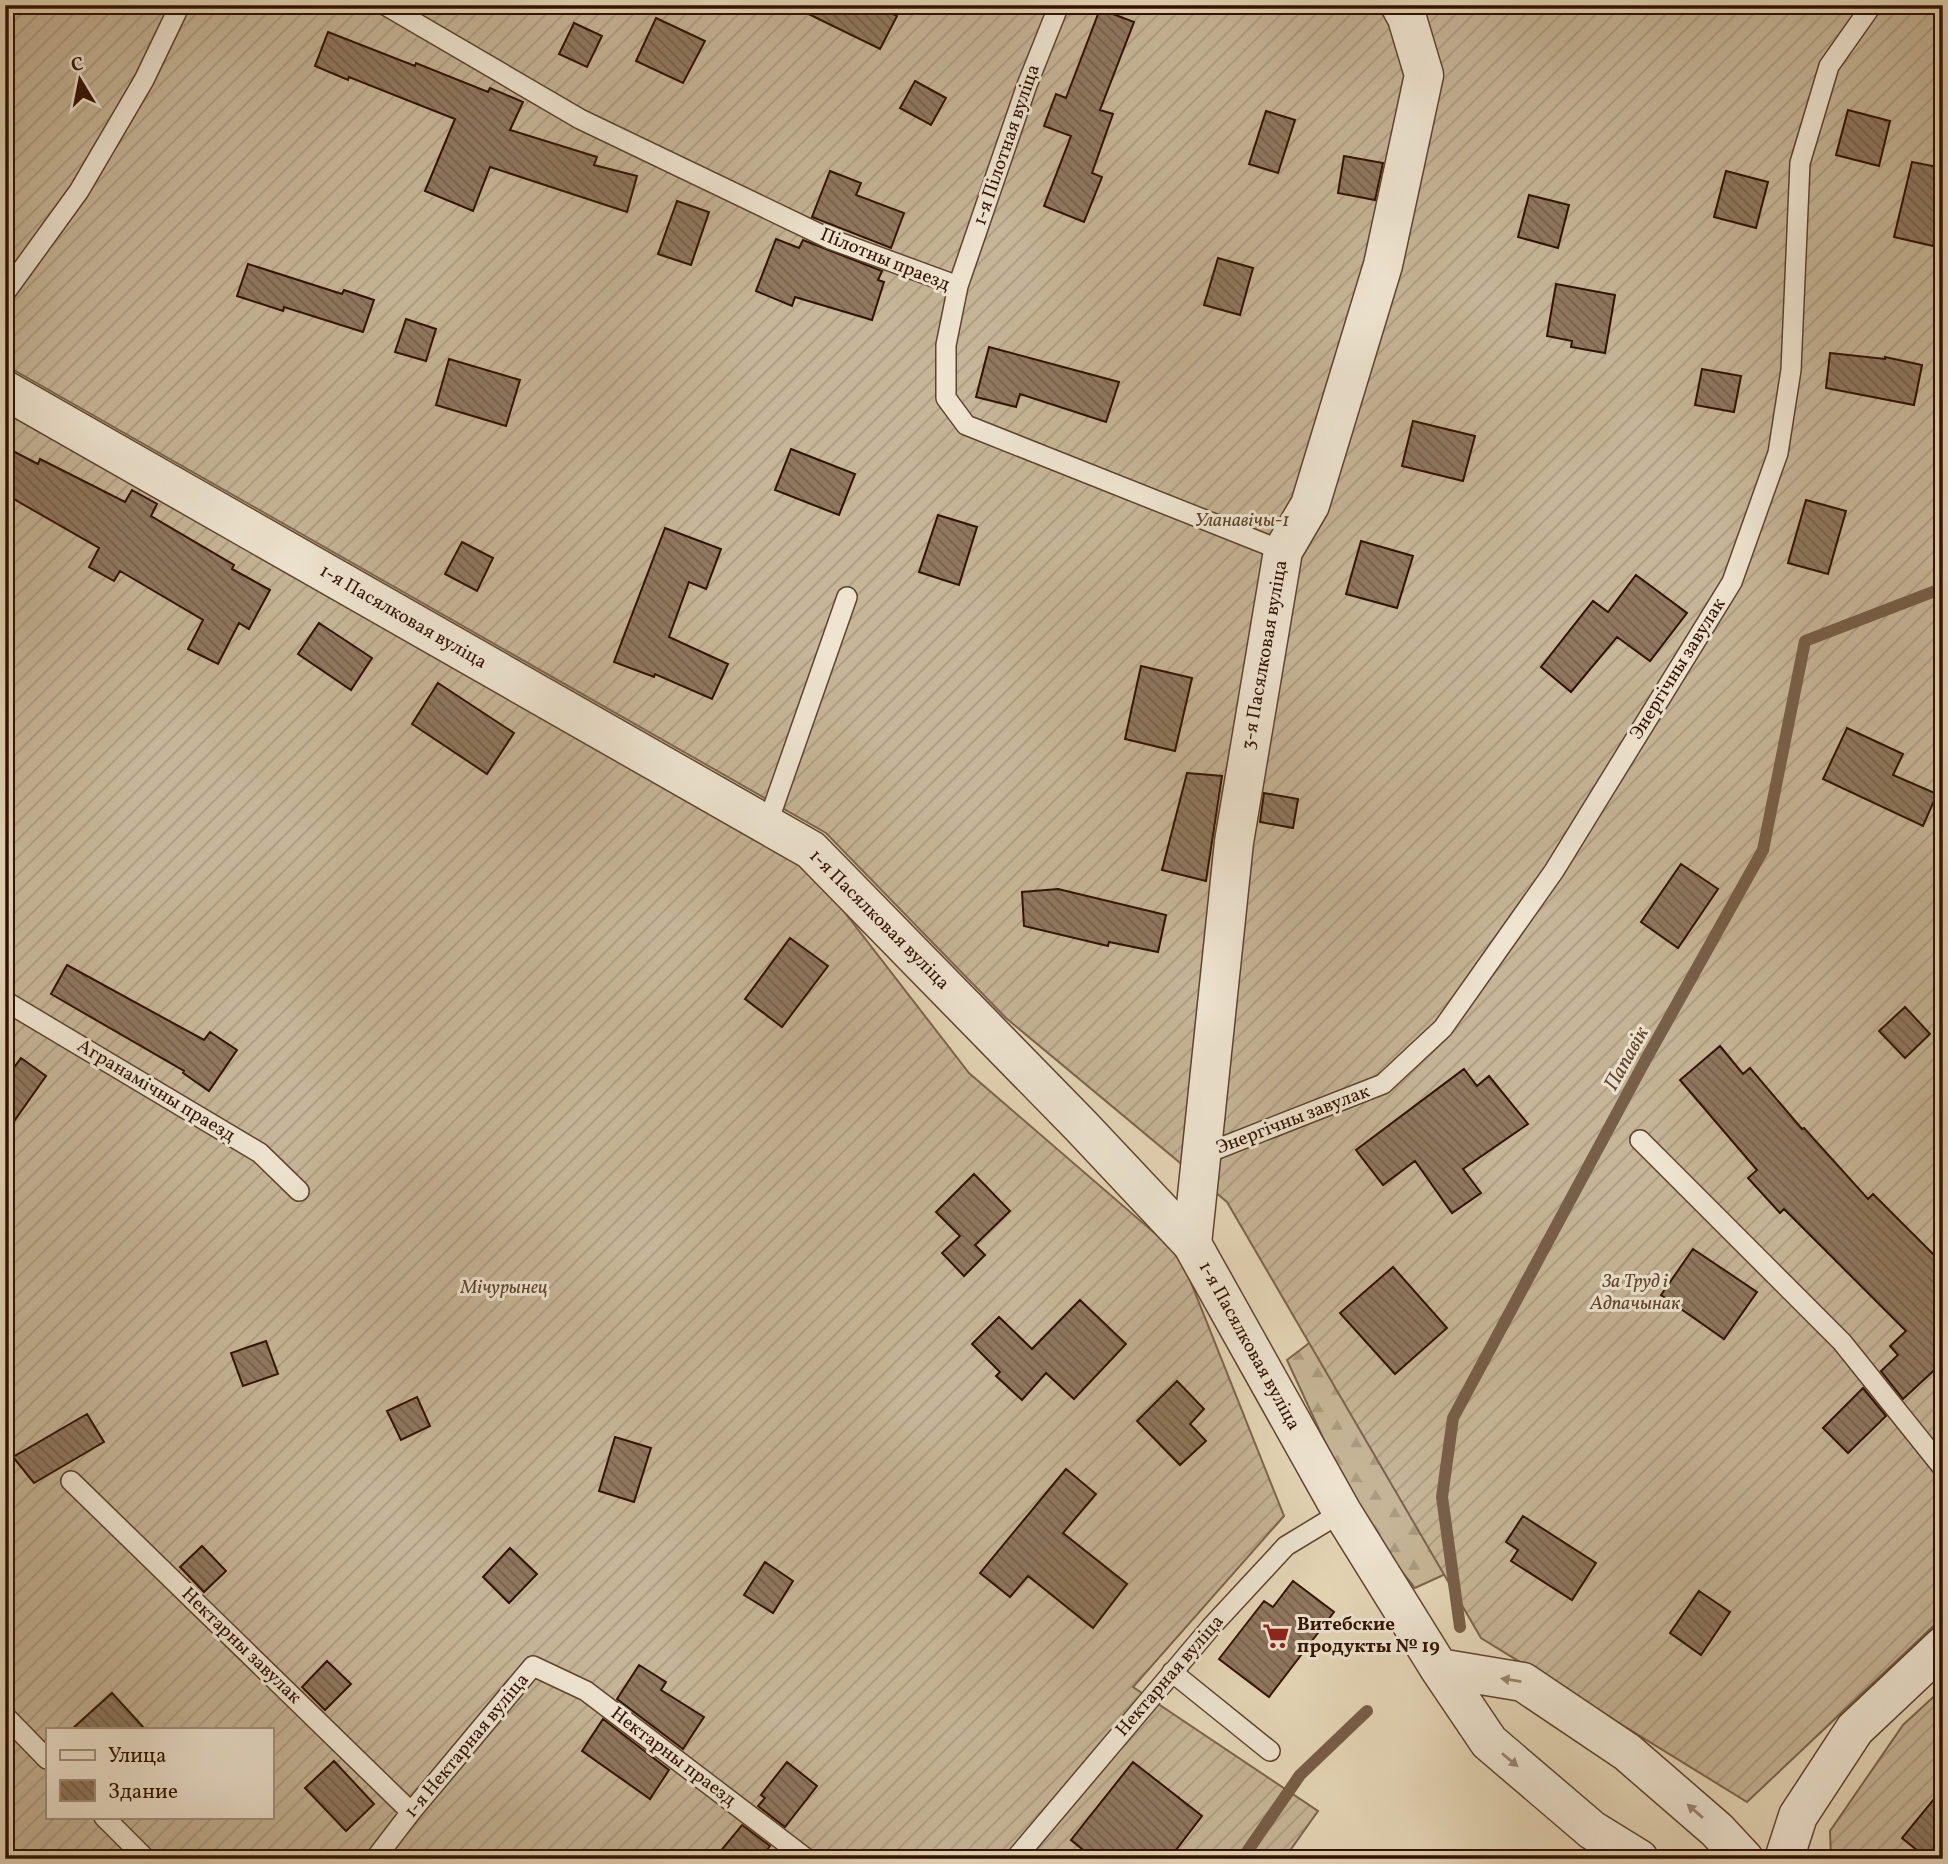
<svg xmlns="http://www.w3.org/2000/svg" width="1948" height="1864" viewBox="0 0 1948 1864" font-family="Vollkorn,serif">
<defs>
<pattern id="forest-firs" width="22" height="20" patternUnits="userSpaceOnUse" patternTransform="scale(1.75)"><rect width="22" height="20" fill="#c6b597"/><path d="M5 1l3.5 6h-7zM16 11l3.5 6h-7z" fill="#ab9b80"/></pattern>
<pattern id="garden-furrows" width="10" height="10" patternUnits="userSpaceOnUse" patternTransform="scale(1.75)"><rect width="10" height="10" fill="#c6b597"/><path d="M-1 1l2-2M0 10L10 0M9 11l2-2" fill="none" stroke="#ab9b80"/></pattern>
<pattern id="building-back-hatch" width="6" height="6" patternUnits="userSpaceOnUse" patternTransform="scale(1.75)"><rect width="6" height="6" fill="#8f785f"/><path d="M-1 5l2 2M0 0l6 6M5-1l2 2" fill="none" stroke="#75614c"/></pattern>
</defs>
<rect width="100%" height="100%" fill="#e5d6b6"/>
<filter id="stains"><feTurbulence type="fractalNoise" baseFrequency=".00286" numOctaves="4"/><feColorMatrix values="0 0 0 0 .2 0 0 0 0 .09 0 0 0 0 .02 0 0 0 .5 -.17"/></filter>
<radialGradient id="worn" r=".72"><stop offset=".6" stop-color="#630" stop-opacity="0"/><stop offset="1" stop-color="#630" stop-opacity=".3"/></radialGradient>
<!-- forest -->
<path fill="url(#forest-firs)" stroke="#7c644c" stroke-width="2" d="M1317,1337L1450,1572L1415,1588L1361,1520L1287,1360Z"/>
<!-- garden -->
<path fill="url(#garden-furrows)" stroke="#7c644c" stroke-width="2" fill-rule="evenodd" d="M5,5H1943V1617L1747,1802L1481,1638L1227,1202L1006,1018L826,833L5,365Z
M5,388L805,861L969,1073L1180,1255L1284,1516L1133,1687L1318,1811L1284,1859H5ZM47,1729H271V1817H47Z
M1943,1688V1859H1831L1830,1831L1903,1725Z"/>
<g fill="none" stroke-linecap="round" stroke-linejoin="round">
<!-- stream -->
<path stroke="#785f48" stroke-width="12" d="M1460,1627L1442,1497L1453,1418L1645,1061L1763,850L1805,641L1943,588
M1242,1859L1300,1775L1367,1711"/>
</g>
<!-- building -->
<path fill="url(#building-back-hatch)" stroke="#311200" stroke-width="2" d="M790,5H875L897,16L880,49Z
M1100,9L1134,22L1100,110L1113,114L1092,173L1102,177L1084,222L1044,206L1071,136L1044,126L1056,94L1066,98Z
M656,18L705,41L683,83L636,61Z
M574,23L602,36L587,67L559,54Z
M328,32L415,66L416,63L488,92L490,88L523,102L510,130L597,157L594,165L637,176L627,212L490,167L473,211L425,191L455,119L349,77L348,80L315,66Z
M915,81L946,98L931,125L900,108Z
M1848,110L1890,121L1879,166L1836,155Z
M1266,111L1295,120L1278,173L1249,164Z
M1344,156L1383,163L1375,200L1338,193Z
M1912,162L1943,168V206L1933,246L1894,237Z
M830,171L861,183L856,195L904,213L891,248L812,217Z
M1726,171L1768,182L1756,228L1714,217Z
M1529,195L1569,205L1558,248L1518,237Z
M677,201L709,212L691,265L658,254Z
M776,239L799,248L803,240L882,271L878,280L884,282L872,320L795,297L792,306L756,291Z
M1218,258L1253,268L1240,315L1204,305Z
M248,264L342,294L344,290L374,300L363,332L284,307L283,311L237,296Z
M1556,284L1615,295L1605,353L1571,347L1572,341L1547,336Z
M406,319L436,329L426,361L395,352Z
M989,347L1119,382L1106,422L1020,394L1016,407L976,397Z
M1830,353L1885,359V357L1922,365L1914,405L1826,388Z
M449,359L520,380L506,426L436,405Z
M1702,369L1741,376L1734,412L1695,405Z
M1413,421L1475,436L1463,481L1402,466Z
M5,447L38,464L40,459L125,502L132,490L157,504L151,516L234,565L232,569L270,590L249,629L239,623L218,664L188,649L203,620L120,571L114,581L89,567L99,548L5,494Z
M791,449L855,474L839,515L775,490Z
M1806,500L1846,511L1828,574L1788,563Z
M938,515L977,527L959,585L919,572Z
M665,528L721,549L706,589L689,582L669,637L728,664L712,699L655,674L654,677L614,662Z
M1361,541L1413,556L1397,608L1346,594Z
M462,542L493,558L477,591L445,574Z
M1636,575L1687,613L1650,661L1617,637L1571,692L1541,667L1593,601L1608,612Z
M319,623L372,658L351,690L298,654Z
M1141,666L1192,678L1175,751L1125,739Z
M438,683L514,733L487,774L412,724Z
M1847,728L1903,754L1893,775L1937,794L1923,826L1823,779Z
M1187,773L1222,776L1206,881L1162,870Z
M1264,793L1298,799L1293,828L1260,822Z
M1681,864L1718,889L1678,948L1641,922Z
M1058,889L1166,915L1158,952L1109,942L1108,946L1024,926L1022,892Z
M790,938L828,966L782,1027L745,999Z
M67,965L204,1040L210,1032L237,1050L209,1091L183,1073L184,1071L51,994Z
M1905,1007L1930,1034L1905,1058L1879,1031Z
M1720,1046L1743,1074L1750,1068L1802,1129L1804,1128L1868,1199L1873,1194L1943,1264V1362L1903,1399L1881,1371L1898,1355L1890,1346L1906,1331L1784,1209L1780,1213L1748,1178L1757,1170L1680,1080Z
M21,1058L46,1076L5,1134V1080Z
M1464,1069L1477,1086L1489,1076L1528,1124L1463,1169L1481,1193L1452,1213L1415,1161L1383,1185L1356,1150Z
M974,1174L1010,1211L975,1245L985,1255L964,1276L942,1253L960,1236L936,1212Z
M1693,1249L1757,1292L1724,1339L1661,1295Z
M1393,1267L1447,1328L1395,1374L1340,1313Z
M1080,1300L1126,1344L1074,1399L1046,1373L1022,1400L996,1376L1000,1372L972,1344L999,1317L1032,1349Z
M266,1341L278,1374L243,1386L231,1353Z
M1177,1381L1204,1409L1190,1424L1206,1441L1180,1465L1137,1421Z
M1863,1388L1886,1416L1848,1453L1823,1428Z
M417,1397L430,1426L401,1440L387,1411Z
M87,1414L104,1442L34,1483L13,1457Z
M615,1437L651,1448L634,1502L599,1491Z
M1066,1469L1096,1494L1063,1533L1127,1584L1093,1628L1028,1576L1010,1597L980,1573Z
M1523,1516L1596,1563L1572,1600L1511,1561L1518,1550L1506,1542Z
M202,1546L226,1571L204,1592L180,1567Z
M510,1548L537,1574L509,1603L483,1577Z
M765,1562L793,1581L773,1613L744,1595Z
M1293,1581L1334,1612L1269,1697L1219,1659L1264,1601L1273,1607Z
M1699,1591L1730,1612L1701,1655L1670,1633Z
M327,1661L351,1684L325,1710L302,1687Z
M639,1665L666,1682L661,1690L704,1717L683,1749L617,1699Z
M112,1693L145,1729H72Z
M603,1719L669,1770L650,1799L582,1751Z
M334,1761L374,1804L346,1831L305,1788Z
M787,1762L817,1786L785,1827L758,1806L765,1798L761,1795Z
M1133,1762L1202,1816L1169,1859H1094L1071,1840Z
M1943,1788V1859H1928L1902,1838Z
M742,1825L770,1846L760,1859H714Z"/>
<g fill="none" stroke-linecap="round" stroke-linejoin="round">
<!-- service casing -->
<g stroke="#5e432e" stroke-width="22">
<path id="service" d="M385,5L580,119L830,239L958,286L946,345V398L966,425L1283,551
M958,286L1027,85L1059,5
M5,293L79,191L144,80L180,5
M767,825L847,597
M5,1001L260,1153L299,1191
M1640,1140L1842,1342L1943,1468
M1202,1155L1383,1084L1443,1028L1554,871L1732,582L1778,453L1791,370L1800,163L1829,66L1872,5
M71,1481L411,1812
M1172,1672L1270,1751
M5,1716L47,1759
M104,1817L146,1859
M375,1859L411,1812L533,1666L586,1691L807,1859
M1015,1859L1211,1627L1286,1546L1342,1512"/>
</g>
<!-- minor casing -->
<g stroke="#5e432e" stroke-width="41">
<path id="minor" d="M1192,1244L1234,842L1283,551L1310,505L1383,265L1424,75L1407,18L1400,5
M1784,1859L1798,1816L1855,1729L1943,1646"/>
</g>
<!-- tertiary casing -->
<g stroke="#5e432e" stroke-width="41">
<path id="tertiary" d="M5,390L811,850L1081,1126L1192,1244L1342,1512L1439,1668L1489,1742L1592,1830L1639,1859
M1439,1668L1523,1682L1627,1752L1717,1830L1744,1859"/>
</g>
<!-- service -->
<use href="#service" stroke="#eee4d0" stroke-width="19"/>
<!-- minor -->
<use href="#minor" stroke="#eee4d0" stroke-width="38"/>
<!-- tertiary -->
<use href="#tertiary" stroke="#eee4d0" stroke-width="38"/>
</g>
<!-- one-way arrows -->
<defs><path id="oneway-solid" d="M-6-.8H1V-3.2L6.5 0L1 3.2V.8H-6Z" transform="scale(1.75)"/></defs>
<g fill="#998672">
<use href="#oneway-solid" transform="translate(1511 1680) rotate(-171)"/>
<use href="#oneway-solid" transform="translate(1510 1760) rotate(40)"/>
<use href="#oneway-solid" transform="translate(1695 1811) rotate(-139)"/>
</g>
<!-- icons -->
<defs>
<g id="supermarket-bare" transform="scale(2.1)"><path d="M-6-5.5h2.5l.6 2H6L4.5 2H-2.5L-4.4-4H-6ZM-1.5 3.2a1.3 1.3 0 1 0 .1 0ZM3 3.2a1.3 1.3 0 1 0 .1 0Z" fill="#8f2418" stroke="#eee4d0" stroke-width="2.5" paint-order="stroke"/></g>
</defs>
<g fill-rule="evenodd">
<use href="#supermarket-bare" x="1276" y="1636"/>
</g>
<g text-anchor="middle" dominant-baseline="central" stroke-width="6" stroke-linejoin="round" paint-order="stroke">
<!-- street labels -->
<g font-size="19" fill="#311200" stroke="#eee4d0">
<text transform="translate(1007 145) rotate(-71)">1-я Пілотная вуліца</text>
<text transform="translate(885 260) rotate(22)">Пілотны праезд</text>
<text transform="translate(403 617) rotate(30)">1-я Пасялковая вуліца</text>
<text transform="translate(1265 655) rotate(-80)">3-я Пасялковая вуліца</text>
<text transform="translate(1678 669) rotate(-58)">Энергічны завулак</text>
<text transform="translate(879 920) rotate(45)">1-я Пасялковая вуліца</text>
<text transform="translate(156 1091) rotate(31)">Агранамічны праезд</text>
<text transform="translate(1293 1120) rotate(-21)">Энергічны завулак</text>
<text transform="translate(1249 1346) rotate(61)">1-я Пасялковая вуліца</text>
<text transform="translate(241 1646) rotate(44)">Нектарны завулак</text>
<text transform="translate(1170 1676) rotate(-49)">Нектарная вуліца</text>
<text transform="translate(467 1746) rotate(-50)">1-я Нектарная вуліца</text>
<text transform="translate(673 1757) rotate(37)">Нектарны праезд</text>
</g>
<!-- park labels -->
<g font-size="19" font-style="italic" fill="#5e432d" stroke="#eee4d0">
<text x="1242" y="521">Уланавічы-1</text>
<text x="1635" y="1282">За Труд і<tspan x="1635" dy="22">Адпачынак</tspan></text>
<text x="504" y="1288">Мічурынец</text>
</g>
<!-- poi labels -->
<g font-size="19" font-weight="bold" fill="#311200" stroke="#eee4d0" text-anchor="start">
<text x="1297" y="1625">Витебские<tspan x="1297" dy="22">продукты № 19</tspan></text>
</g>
<!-- water labels -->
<g font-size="21" font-style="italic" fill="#614630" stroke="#eee4d0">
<text transform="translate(1627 1059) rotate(-61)">Папавік</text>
</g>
</g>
<!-- margin -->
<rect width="1948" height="1864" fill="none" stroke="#e5d6b6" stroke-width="28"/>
<rect x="7" y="7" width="1934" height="1850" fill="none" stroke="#311200" stroke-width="3.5"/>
<rect x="14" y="14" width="1920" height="1836" fill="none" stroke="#311200" stroke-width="2"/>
<!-- legend -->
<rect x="46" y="1728" width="228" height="91" fill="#eee4d0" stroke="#a2907d" stroke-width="2"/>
<rect x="60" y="1750" width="35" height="10" fill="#eee4d0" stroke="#a2907d" stroke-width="2"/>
<text x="108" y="1762" font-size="21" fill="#311200">Улица</text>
<rect x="60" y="1780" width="35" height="21" fill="url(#building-back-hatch)" stroke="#a2907d" stroke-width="2"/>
<text x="108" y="1798" font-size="21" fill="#311200">Здание</text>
<!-- north arrow -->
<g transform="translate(80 80) rotate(350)" stroke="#eee4d0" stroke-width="5" paint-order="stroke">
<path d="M0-5L12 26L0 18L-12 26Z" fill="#311200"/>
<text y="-10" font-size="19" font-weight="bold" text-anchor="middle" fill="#311200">С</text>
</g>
<rect width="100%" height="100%" filter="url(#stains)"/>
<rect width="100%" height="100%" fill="url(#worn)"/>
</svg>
